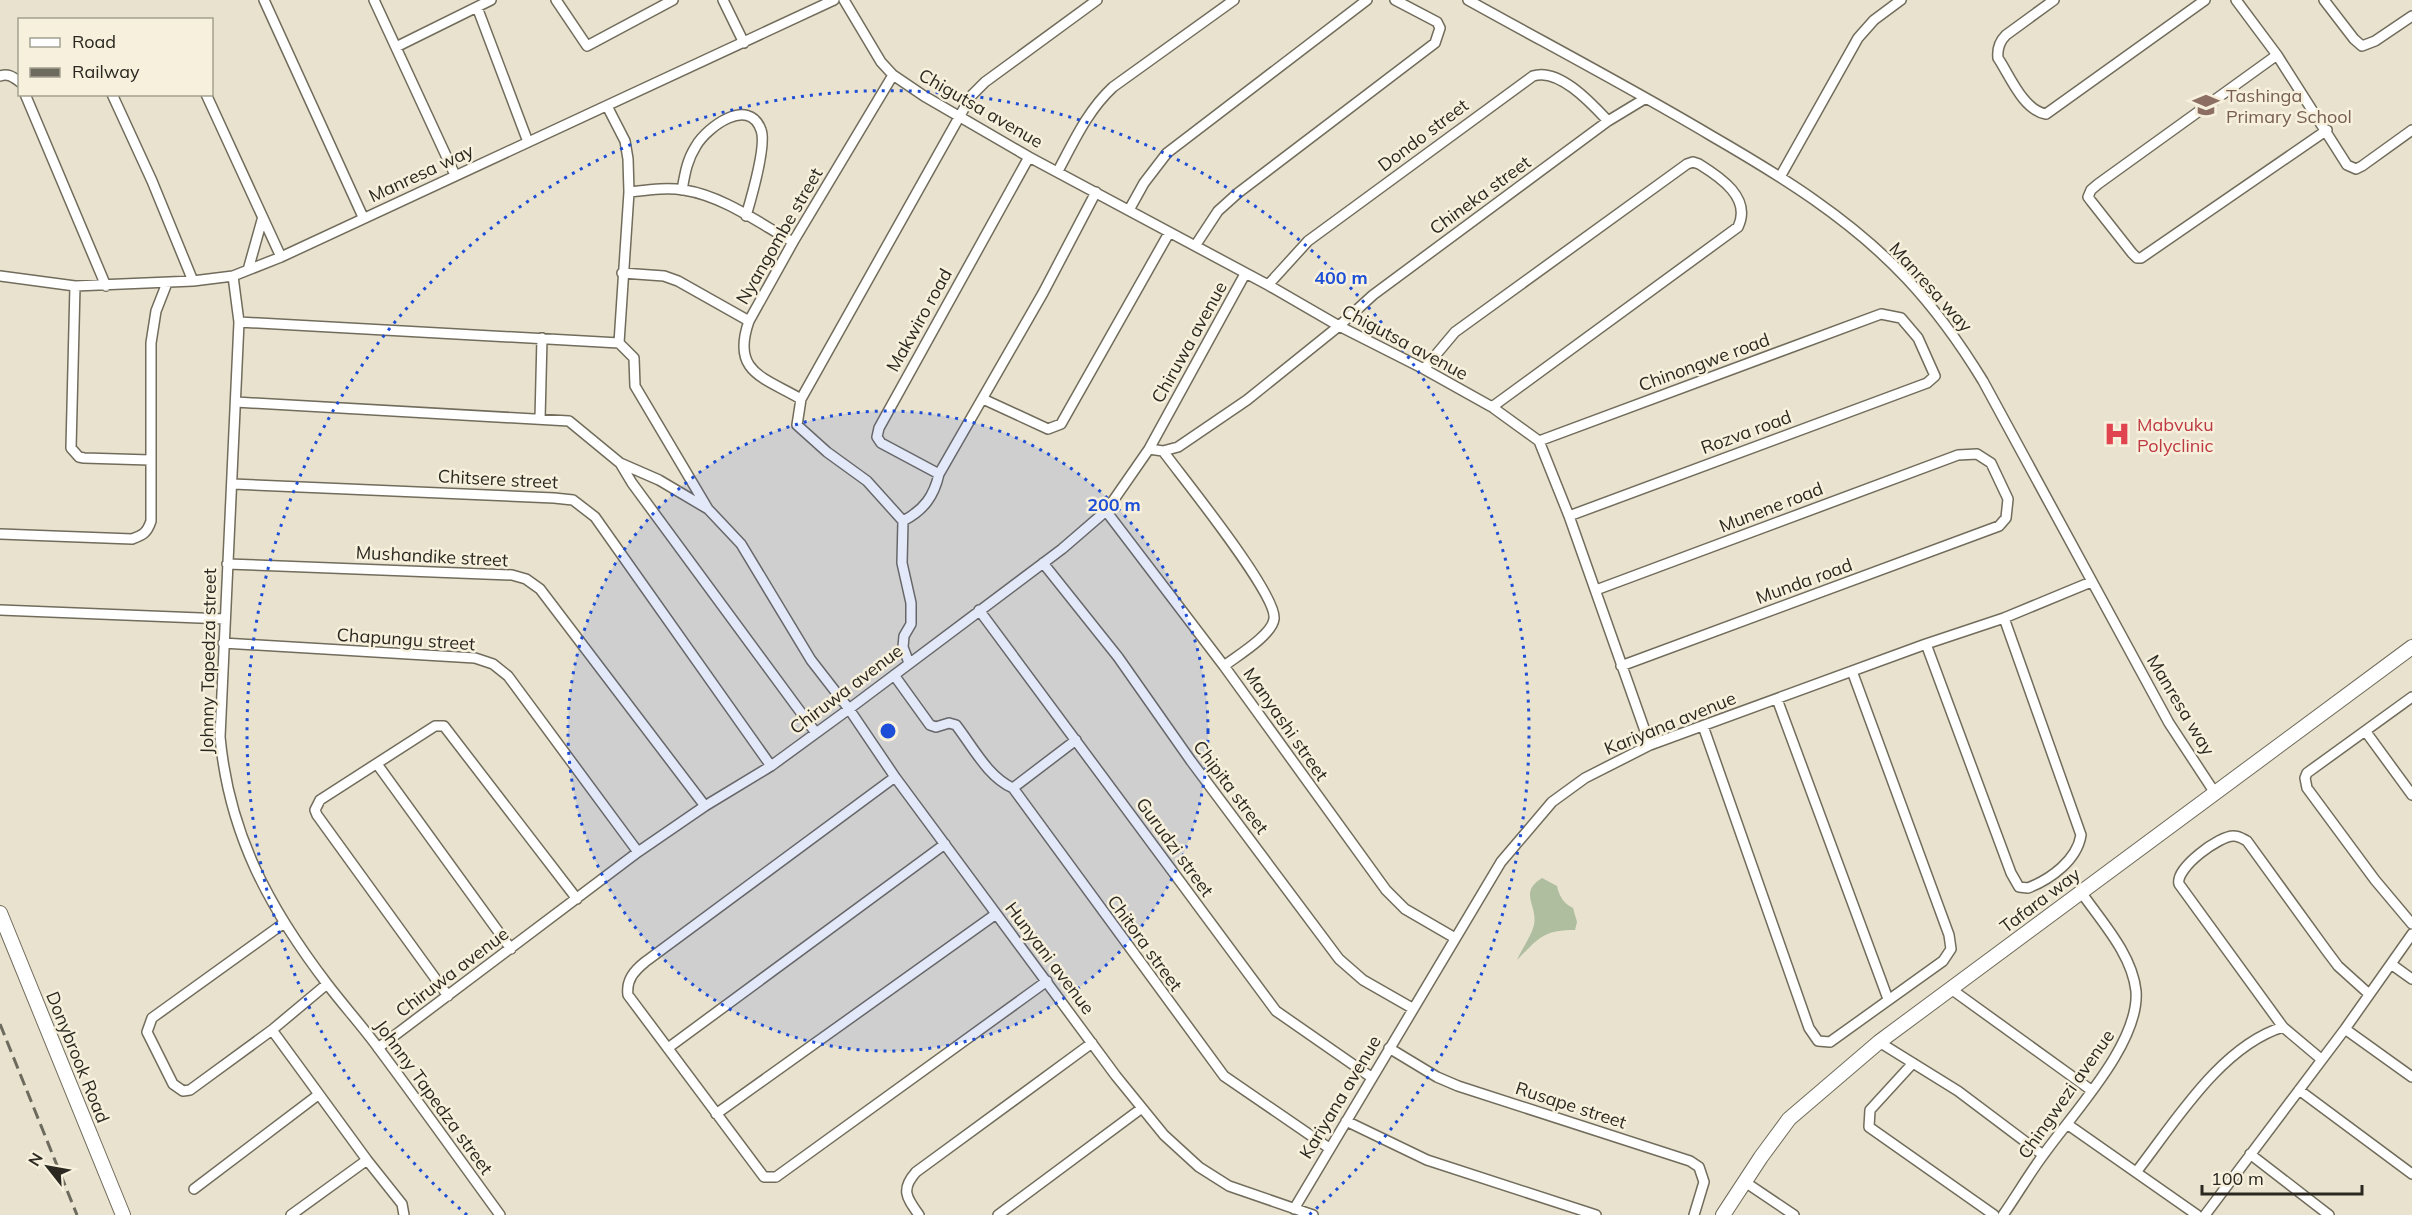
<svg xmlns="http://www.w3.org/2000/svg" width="2412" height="1215" viewBox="0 0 2412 1215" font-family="Mulish,sans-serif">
<rect width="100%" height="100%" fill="#e8e2cf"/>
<!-- green -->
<path fill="#afbe9f" d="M1542,878L1557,886C1559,896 1564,904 1573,908L1577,922L1575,930C1543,930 1539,938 1517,960C1522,948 1531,937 1534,925C1538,905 1518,893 1542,878Z"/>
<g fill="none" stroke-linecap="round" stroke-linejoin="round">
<!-- street casing -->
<g stroke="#716c5b" stroke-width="12">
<path id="street" d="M264,0L363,217
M374,0L455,175
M556,0L587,46L673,0
M723,0L744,43
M844,0L881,62L893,75L924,96L1029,157L1268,285L1339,326L1424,369L1492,407L1539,441L1569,516L1650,745
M1468,0C1549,45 1631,88 1710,135C1781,176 1851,219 1907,279C1936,310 1961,345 1983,381L2169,723L2215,793
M2054,0L2006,35C1999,42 1997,49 1998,58C2010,76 2023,110 2046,114L2205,0
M2236,0L2277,55L2347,165L2356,169L2362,166L2412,130
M2324,0L2354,39L2362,46L2375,41L2412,16
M477,7L528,142
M396,47L491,0
M2277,55L2098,184L2091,190L2088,197L2091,201L2132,253L2137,258H2141L2327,130
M0,76C8,73 13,77 20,82
M25,94L106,286
M112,94L152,181L193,281
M206,94L281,257
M1058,171C1074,141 1088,110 1113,87L1234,0
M1780,177L1858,38L1874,20L1901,0
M682,190C685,173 687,160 696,146C707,127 749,96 761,130C767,145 751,199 746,216
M629,192C647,190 666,187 684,190C723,196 759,223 793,242
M1096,192L1043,293L939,474C934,496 924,510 903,521L867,481L827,452L797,425L801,399L971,96L985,82L1097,0
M1129,210L1144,183L1167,153L1367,0
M1195,246L1218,211L1238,193L1435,43L1440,28L1437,22L1395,0
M248,270L262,220
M622,273L664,276L678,281L749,321
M0,276L75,286L193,281L233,276L281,257L834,0
M233,276L239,322L220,737C229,834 269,908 328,985C344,1006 363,1027 379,1049C420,1104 460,1160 500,1215
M1268,285L1308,241L1533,76C1559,67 1593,105 1608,121
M75,286L71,448L79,457L84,458L150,460
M239,322L619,343L629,192L628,159L625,141L607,106
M619,343L634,358L635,386L708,509L741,544L811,660L849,709L895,777L1116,1076L1164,1135L1199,1167L1229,1186L1313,1215
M1424,369L1455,332L1687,164L1693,162L1699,164C1720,177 1752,198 1738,227L1492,407
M801,399C763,377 731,372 749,321L793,242L893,75
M983,399L1048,429L1061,424L1169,233
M236,402L569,421L620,463L659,480L708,509
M540,419L542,338
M1539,441L1881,314L1901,318L1918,338L1935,376L1927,383L1569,516
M1149,449L1163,451L1178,447L1247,400L1339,326L1373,295L1608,121L1646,98
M1163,451C1182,477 1278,595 1274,619C1272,635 1237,656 1224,666
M620,463L632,483L816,733
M939,474L881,443L877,437L879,428L1029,157
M233,484L554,498L573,500L595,517L771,766
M1106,511L1224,666L1386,890L1405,909L1455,938
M903,521L902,563L911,603V624L904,636L903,647L909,663
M0,534L132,539C143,535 147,533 151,521V343L156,311L167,283
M1043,563L1118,657L1191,761L1339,959L1363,980L1412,1008
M227,564L512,575L526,579L540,589L705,806
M1596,590L1958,455L1977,454L1991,463L2008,499L2006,518L1999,526L1621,666
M0,610L225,619
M979,610L1276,1011L1371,1077
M223,643L475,658L493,664L508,676L638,852
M1926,644L2011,873L2019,887L2028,888C2051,879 2077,860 2081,835L2004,618
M894,675L930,725L936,727L949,723L956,725C973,747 988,777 1013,788
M2412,697L2307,773L2305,778L2307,788L2375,880L2412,924
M1777,699L1888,999
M1703,726L1809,1028L1818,1041L1830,1042L1943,961L1951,949L1949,935L1852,671
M2366,732L2412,795
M1076,740L1013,788L1224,1076L1329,1148
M377,764L511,949
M895,777L645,962C634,971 626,980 628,995L764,1177H776L1047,981
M284,923L152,1018L147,1032L173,1084L183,1091L190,1090L272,1030L327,984
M2391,964L2412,979
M1951,989L2091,1090
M448,996L317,815L315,810L320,800L435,726H444L577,899
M2345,1029L2412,1077
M272,1030L367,1160L402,1204L404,1215
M1879,1042L1958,1091L2043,1155
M378,1048L638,852L705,806L771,766L849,709L1062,549L1106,511L1149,449L1245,274
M668,1048L945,844
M1389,1048L1437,1077L1458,1086L1690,1161L1699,1167L1704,1182L1694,1215
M2321,1059L2283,1027L2179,884C2175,868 2220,835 2234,836C2239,836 2243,839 2247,841L2326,950L2338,966L2369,994
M1913,1063L1870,1110L1869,1127L1994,1215
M2299,1090L2412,1174
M716,1114L996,914
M1346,1121L1427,1160L1596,1215
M2067,1124L2197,1215
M2250,1154L2329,1215
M2137,1171C2175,1122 2221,1046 2283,1027
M1745,1182L1794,1215
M194,1189L318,1095
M1294,1209L1501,862L1552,802L1585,778L1650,745L1926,644L2004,618L2091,582
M291,1215L367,1160
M919,1215C907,1198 900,1190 916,1172L1092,1043
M998,1215L1142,1108
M2003,1215C2017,1195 2029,1174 2044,1154C2073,1113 2140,1043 2136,991C2132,954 2101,921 2081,892
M2205,1215L2345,1029L2412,934"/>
</g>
<!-- secondary casing -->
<g stroke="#716c5b" stroke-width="16">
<path id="secondary" d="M0,913L123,1215
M1723,1215L1761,1157L1789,1119L1879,1042L2412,647"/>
</g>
<!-- street -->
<use href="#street" stroke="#fff" stroke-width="9"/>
<!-- secondary -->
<use href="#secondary" stroke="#fff" stroke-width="14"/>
<!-- rail -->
<path stroke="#6d6a5e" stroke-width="3" stroke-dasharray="12 6" stroke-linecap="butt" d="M0,1024L77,1215"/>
</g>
<!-- distance rings -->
<circle cx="888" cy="731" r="320" fill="#1d4ed8" fill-opacity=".12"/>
<g fill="none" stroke="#1d4ed8" stroke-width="3" stroke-dasharray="3 6">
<circle cx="888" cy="731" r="320"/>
<path d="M467 1215A641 641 0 1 1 1309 1215"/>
</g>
<!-- icons -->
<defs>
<g id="school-bare" transform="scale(2.07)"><path d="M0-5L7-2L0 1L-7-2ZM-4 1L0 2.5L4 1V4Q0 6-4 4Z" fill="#8d6e63" stroke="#f6f0dc" stroke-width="2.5" paint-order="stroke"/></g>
<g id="hospital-bare" transform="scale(2.07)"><path d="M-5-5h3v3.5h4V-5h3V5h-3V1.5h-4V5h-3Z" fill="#e0444e" stroke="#f6f0dc" stroke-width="2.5" paint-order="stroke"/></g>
</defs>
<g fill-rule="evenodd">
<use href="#school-bare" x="2206" y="105"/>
<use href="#hospital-bare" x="2117" y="434"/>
</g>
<g text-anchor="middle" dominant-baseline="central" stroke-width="5" stroke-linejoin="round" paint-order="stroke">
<!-- education labels -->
<g font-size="18" fill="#785e54" stroke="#f6f0dc" text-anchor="start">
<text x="2226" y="95">Tashinga<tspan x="2226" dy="21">Primary School</tspan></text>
</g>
<!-- street labels -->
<g font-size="18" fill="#2a2820" stroke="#f6f0dc">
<text transform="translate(981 108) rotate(30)">Chigutsa avenue</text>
<text transform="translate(1423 135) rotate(-37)">Dondo street</text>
<text transform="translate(421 173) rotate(-25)">Manresa way</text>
<text transform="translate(1480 195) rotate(-36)">Chineka street</text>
<text transform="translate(779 236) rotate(-60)">Nyangombe street</text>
<text transform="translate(1931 287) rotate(48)">Manresa way</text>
<text transform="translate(919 320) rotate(-61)">Makwiro road</text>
<text transform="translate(1189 342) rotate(-61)">Chiruwa avenue</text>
<text transform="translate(1405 342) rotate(28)">Chigutsa avenue</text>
<text transform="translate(1704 362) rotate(-20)">Chinongwe road</text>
<text transform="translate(1746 432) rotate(-20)">Rozva road</text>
<text transform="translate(498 479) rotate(3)">Chitsere street</text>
<text transform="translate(1771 507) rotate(-21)">Munene road</text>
<text transform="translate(432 556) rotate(3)">Mushandike street</text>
<text transform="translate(1804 581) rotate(-20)">Munda road</text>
<text transform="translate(406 639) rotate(4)">Chapungu street</text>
<text transform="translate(208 661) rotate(-89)">Johnny Tapedza street</text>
<text transform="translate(846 689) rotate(-37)">Chiruwa avenue</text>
<text transform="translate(2181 705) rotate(59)">Manresa way</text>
<text transform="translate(1670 723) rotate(-22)">Kariyana avenue</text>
<text transform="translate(1286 724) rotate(55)">Manyashi street</text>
<text transform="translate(1231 787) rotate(53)">Chipita street</text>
<text transform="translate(1175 847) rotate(54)">Gurudzi street</text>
<text transform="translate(2040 900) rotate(-37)">Tafara way</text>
<text transform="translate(1145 943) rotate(54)">Chitora street</text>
<text transform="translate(1050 958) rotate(53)">Hunyani avenue</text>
<text transform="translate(452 972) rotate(-37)">Chiruwa avenue</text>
<text transform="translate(78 1057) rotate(68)">Donybrook Road</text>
<text transform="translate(2066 1094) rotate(-55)">Chingwezi avenue</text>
<text transform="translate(434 1097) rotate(54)">Johnny Tapedza street</text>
<text transform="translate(1340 1097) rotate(-59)">Kariyana avenue</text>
<text transform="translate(1571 1105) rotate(18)">Rusape street</text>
</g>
<!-- health labels -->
<g font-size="18" fill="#be3a42" stroke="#f6f0dc" text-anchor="start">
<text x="2137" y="424">Mabvuku<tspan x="2137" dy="21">Polyclinic</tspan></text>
</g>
</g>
<circle cx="888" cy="731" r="9" fill="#1d4ed8" stroke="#f6f0dc" stroke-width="3"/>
<g font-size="18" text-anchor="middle" font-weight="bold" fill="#1d4ed8" stroke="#f6f0dc" stroke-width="5" stroke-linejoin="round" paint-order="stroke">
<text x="1341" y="284">400 m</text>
<text x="1114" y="511">200 m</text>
</g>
<!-- legend -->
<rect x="18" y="18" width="195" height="78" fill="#f6f0dc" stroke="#a4a091" stroke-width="1.5"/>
<rect x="30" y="38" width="30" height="9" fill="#ffffff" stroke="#a4a091" stroke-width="1.5"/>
<text x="72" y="48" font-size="18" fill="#2a2820">Road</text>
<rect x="30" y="68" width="30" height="9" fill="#6d6a5e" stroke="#a4a091" stroke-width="1.5"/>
<text x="72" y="78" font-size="18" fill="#2a2820">Railway</text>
<!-- north arrow -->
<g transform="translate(48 1167) rotate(301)" stroke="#f6f0dc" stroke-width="4.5" paint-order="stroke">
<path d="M0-4.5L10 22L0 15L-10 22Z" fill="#2a2820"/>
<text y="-9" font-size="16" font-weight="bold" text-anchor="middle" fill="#2a2820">N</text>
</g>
<!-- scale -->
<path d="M2202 1185v9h160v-9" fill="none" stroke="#2a2820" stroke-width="3"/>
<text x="2211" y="1185" font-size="18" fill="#2a2820" stroke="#f6f0dc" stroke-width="4.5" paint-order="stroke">100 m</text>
</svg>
